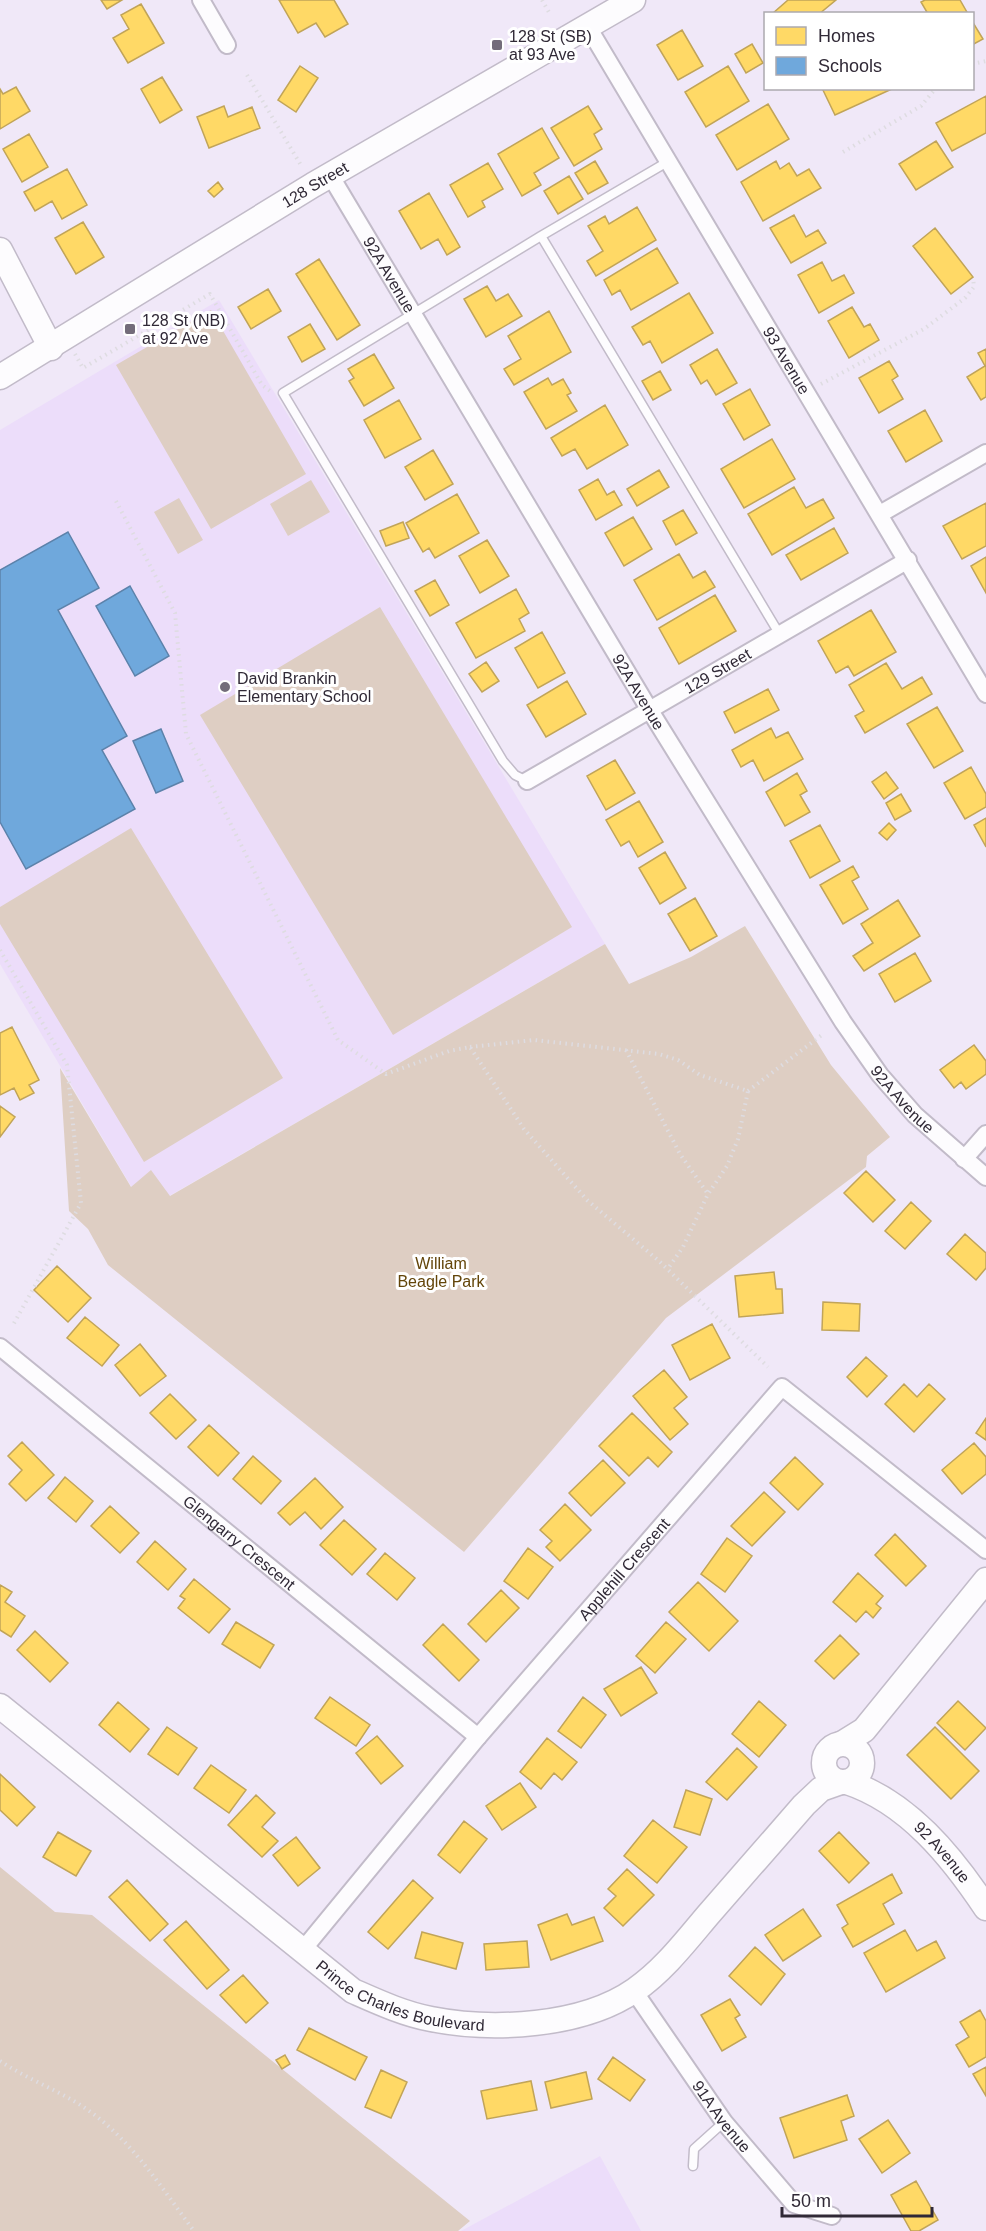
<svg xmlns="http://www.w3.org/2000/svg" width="986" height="2231" viewBox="0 0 986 2231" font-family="Helvetica,sans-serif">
<rect width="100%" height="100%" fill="#f0e8f8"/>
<!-- built -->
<path fill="#ecddfa" d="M219,300L605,944L145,1210L0,964V430Z
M600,2156L641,2231H461Z"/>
<!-- green -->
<path fill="#decec3" d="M211,310L306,474L211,529L116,365Z
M311,480L330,512L288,536L270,504Z
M179,498L203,540L178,554L154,512Z
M380,607L572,927L393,1035L200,715Z
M131,828L283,1078L144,1162L0,924V907Z
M745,926L831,1065L890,1137L867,1156L866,1167L666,1318L464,1552L108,1265L88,1229L69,1211L60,1068L131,1187L151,1170L170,1196L605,944L629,984L691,957Z
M0,1867L55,1912L92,1915L470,2221L458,2231H0Z"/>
<!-- homes -->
<path fill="#ffd966" stroke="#c1a458" stroke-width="1.5" d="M101,0H122L107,9Z
M279,0H334L348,24L325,37L316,23L298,33Z
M788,0H836L819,14H772Z
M925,0H960L968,14H928L921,2Z
M141,4L164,43L128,63L113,38L129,29L121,15Z
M972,21L983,39L972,45Z
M682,30L703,66L678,80L657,45Z
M752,44L763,63L746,73L735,54Z
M300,66L318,78L296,112L278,100Z
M728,66L749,101L706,127L685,92Z
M162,77L182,110L160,123L141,89Z
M16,87L30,111L0,129V89L3,94Z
M822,88H894L835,115Z
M986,96V133L952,151L936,123Z
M768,104L789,139L737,170L716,135Z
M224,106L228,117L252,107L260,128L209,148L197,117Z
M588,106L602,129L594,134L602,149L574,166L551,128Z
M542,128L559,158L534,173L541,185L522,196L498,154Z
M29,134L48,167L22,182L3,149Z
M936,141L953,167L916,190L899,164Z
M595,161L608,183L588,194L575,173Z
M776,161L780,169L789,163L797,176L809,169L821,188L763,221L741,182Z
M488,163L503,189L482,201L485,207L468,217L450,185Z
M67,169L87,205L62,219L52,201L35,211L24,192Z
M569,176L583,199L558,214L544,191Z
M218,182L223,189L214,197L208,191Z
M429,193L460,247L447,255L438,239L421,249L399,211Z
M637,207L656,240L596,276L587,261L603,251L588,226L605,216L609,224Z
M794,215L806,237L818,230L826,243L791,263L770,228Z
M83,222L104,257L76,274L55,238Z
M935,228L973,277L951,294L913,246Z
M657,248L678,283L631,310L620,290L612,295L604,280Z
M319,259L360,325L337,340L296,274Z
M822,262L832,281L844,275L854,293L819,313L798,275Z
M487,286L496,301L508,294L522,316L486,337L464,299Z
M268,289L281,311L251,329L238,307Z
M689,293L713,333L662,363L650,341L643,345L632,327Z
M852,307L864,327L870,324L879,340L849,358L828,321Z
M549,311L571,352L514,385L504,369L521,359L508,336Z
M310,324L325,349L302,362L288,337Z
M717,349L737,383L716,395L707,380L701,384L690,365Z
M986,349V397L981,400L967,377L985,366L978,353Z
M374,354L394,388L364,406L349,381L354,378L348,369Z
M889,361L898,376L892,380L903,399L879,413L859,378Z
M660,371L671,390L653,400L642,381Z
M548,378L552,385L563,379L571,393L567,395L577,411L546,429L524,392Z
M750,389L770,425L744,440L723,404Z
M399,400L421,439L385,458L364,420Z
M605,405L628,445L587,469L575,449L562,456L551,438Z
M925,410L942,441L906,462L888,431Z
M772,439L795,479L744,508L721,469Z
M433,450L453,484L425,500L405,467Z
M659,470L669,487L637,506L627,489Z
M598,479L607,495L614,491L622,505L596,520L579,490Z
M794,487L806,508L823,499L834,518L772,555L748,514Z
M457,494L479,533L435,558L429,548L423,552L406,523Z
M986,503V546L962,559L943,526Z
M683,510L697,533L676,545L663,521Z
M633,517L652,549L624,566L605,533Z
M403,522L409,538L386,546L380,531Z
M834,528L848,553L801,580L786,555Z
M487,540L509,576L480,593L459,556Z
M679,554L693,578L705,571L715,587L657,620L634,580Z
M986,557V593L971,566Z
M435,580L449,605L430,616L415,591Z
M516,589L529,613L519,619L525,631L476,658L456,623Z
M715,595L736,631L679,664L659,628Z
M871,610L896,652L854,676L848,666L836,673L818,641Z
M542,632L565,673L538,688L515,648Z
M486,662L499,681L482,692L469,674Z
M886,663L902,689L922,677L932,694L865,733L855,716L864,711L849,685Z
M567,681L586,714L546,737L527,705Z
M768,689L779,710L735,733L724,712Z
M937,707L963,751L934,768L907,724Z
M771,728L776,738L788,732L803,759L764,781L753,760L741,767L732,750Z
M615,760L635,793L606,810L587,776Z
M971,767L986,794V807L965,819L944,783Z
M886,772L898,788L884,799L872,782Z
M797,773L807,791L800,795L810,812L785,826L766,792Z
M901,794L911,811L895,820L886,803Z
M639,801L663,842L638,857L629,841L621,846L606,820Z
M986,818V847L974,825Z
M889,823L896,830L887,840L879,833Z
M820,825L840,861L810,878L790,841Z
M665,852L686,888L660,904L639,868Z
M853,866L859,877L852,881L868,909L843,924L820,885Z
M695,898L717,936L690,951L668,914Z
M898,900L920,936L864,971L853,956L873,943L861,924Z
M915,953L931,981L895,1002L879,974Z
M12,1027L39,1080L29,1085L34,1093L20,1100L14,1088L0,1095V1033Z
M974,1045L986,1061V1074L966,1089L961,1082L954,1088L940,1070Z
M0,1106L15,1117L0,1137Z
M866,1171L895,1200L873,1222L844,1193Z
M911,1202L931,1221L905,1249L885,1231Z
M965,1234L986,1253V1268L976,1280L947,1254Z
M57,1266L91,1298L68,1322L34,1290Z
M774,1272L776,1289H782L783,1313L739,1317L735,1276Z
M823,1302L860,1304L859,1331L822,1330Z
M85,1317L119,1345L102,1366L67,1338Z
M712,1324L730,1358L690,1380L672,1345Z
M140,1344L166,1376L140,1396L115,1365Z
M866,1357L887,1376L867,1397L847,1377Z
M664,1370L687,1397L674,1408L688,1424L670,1440L633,1396Z
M904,1384L917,1397L929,1384L945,1399L914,1432L885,1404Z
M170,1394L196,1420L176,1439L150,1413Z
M632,1413L672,1452L658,1467L648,1457L629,1476L599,1446Z
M986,1418V1440L976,1433Z
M209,1425L239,1453L218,1476L188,1447Z
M22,1442L54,1475L26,1501L9,1484L22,1470L8,1456Z
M974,1443L986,1457V1474L962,1494L942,1470Z
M253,1456L281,1481L261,1504L233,1479Z
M795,1457L823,1484L798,1510L770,1483Z
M603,1460L625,1483L591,1516L569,1493Z
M65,1477L93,1501L76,1522L48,1498Z
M315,1478L343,1507L321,1529L305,1512L290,1525L278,1513Z
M764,1492L785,1512L752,1546L731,1526Z
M565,1504L591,1530L560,1561L546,1547L552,1541L540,1530Z
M110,1506L139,1533L120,1553L91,1526Z
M344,1520L376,1549L352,1575L320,1545Z
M895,1534L926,1566L906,1586L875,1555Z
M727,1538L752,1556L725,1592L701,1574Z
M155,1541L186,1569L168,1590L137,1562Z
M528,1548L553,1567L528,1599L504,1581Z
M385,1553L415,1578L397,1600L367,1574Z
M858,1573L883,1596L876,1604L881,1608L873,1618L866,1611L856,1622L833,1602Z
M194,1579L230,1609L209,1633L178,1608L185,1599L180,1596Z
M698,1582L738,1621L709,1651L669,1612Z
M0,1585L12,1592L5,1602L25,1616L11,1637L0,1630Z
M501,1590L519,1608L486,1642L468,1624Z
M236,1622L274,1645L260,1668L222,1644Z
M666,1622L686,1639L655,1673L636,1656Z
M443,1624L479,1660L459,1681L423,1645Z
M35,1631L68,1663L50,1682L17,1650Z
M840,1635L859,1654L834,1679L815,1661Z
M641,1667L657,1693L621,1716L604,1689Z
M330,1697L370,1725L356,1746L315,1718Z
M583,1697L606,1715L581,1748L558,1731Z
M759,1701L786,1725L759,1757L732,1734Z
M958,1701L986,1728L965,1750L937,1723Z
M118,1702L149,1729L130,1752L99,1725Z
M167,1727L197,1748L178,1775L148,1754Z
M935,1727L979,1771L951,1799L907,1755Z
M377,1736L403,1766L381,1784L356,1753Z
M547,1738L577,1762L562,1780L554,1773L541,1789L520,1772Z
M737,1748L757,1767L727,1800L706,1782Z
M211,1765L246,1790L229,1813L194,1788Z
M0,1774L35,1807L17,1826L0,1810Z
M520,1783L536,1807L502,1830L486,1806Z
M686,1790L712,1799L700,1835L674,1827Z
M256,1795L275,1813L262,1827L278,1841L262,1857L228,1825Z
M653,1820L687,1847L657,1883L624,1856Z
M464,1821L487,1839L460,1873L438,1855Z
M58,1832L91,1851L76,1876L43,1857Z
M839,1832L869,1863L849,1883L819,1851Z
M296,1837L320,1868L298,1886L273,1855Z
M627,1869L654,1895L623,1926L604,1908L616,1896L608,1889Z
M892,1874L902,1893L883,1904L894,1924L853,1947L842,1928L848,1924L837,1905Z
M127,1880L168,1924L150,1941L109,1897Z
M413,1880L433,1898L388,1949L368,1932Z
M803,1909L821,1936L783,1961L765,1935Z
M567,1914L572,1925L594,1917L603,1941L551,1960L538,1925Z
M186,1921L229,1970L207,1989L164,1940Z
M905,1930L917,1951L936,1941L945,1958L886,1992L864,1953Z
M422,1932L463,1943L456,1969L415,1958Z
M527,1941L529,1967L486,1970L484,1944Z
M755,1947L785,1974L761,2005L729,1976Z
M243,1975L268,2003L246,2023L220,1995Z
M730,1999L740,2015L735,2018L746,2037L722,2051L701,2015Z
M980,2010L986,2021V2057L969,2067L956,2045L969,2037L960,2022Z
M309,2028L367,2057L355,2080L297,2050Z
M285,2055L290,2064L282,2069L276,2060Z
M613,2057L645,2080L630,2101L598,2079Z
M986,2067V2096L973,2074Z
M381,2070L407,2082L391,2118L365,2107Z
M586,2072L592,2099L551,2108L545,2082Z
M531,2081L537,2110L487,2119L481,2091Z
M847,2095L854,2116L841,2121L847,2140L794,2158L780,2118Z
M888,2120L910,2153L882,2173L859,2139Z
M916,2181L938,2220L919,2231H911L891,2195Z"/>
<!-- schools -->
<path fill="#6fa8dc" stroke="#5c82aa" stroke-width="1.5" d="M68,532L99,588L58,610L127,736L102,750L135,809L26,869L0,822V570Z
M130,586L169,656L135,676L96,606Z
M161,729L183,781L156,793L133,741Z"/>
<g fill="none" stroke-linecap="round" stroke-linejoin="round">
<!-- lane casing -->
<g stroke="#c2bbc9" stroke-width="11">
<path id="lane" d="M541,236L669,161
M527,781L515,775L503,761L283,393L541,236L780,635
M693,2166L694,2149L724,2122"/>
</g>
<!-- street casing -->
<g stroke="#c2bbc9" stroke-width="20">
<g id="street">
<path d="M201,0L227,45"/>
<path id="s1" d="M588,27L986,694"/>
<path id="s2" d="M330,175L649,709L843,1022L880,1075L915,1115L986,1177"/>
<path d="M880,514L986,453"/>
<path id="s3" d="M527,781L908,560"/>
<path d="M964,1159L986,1134"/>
<path id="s4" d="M0,1347L478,1737"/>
<path id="s5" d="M301,1952L478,1737L782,1387L986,1550"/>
<path id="s6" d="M634,1991L724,2122L794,2204L832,2216"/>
</g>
</g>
<!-- secondary casing -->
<g stroke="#c2bbc9" stroke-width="27">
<g id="secondary">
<path d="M0,250L51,348"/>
<path id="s7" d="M0,377L313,185L633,0"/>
<path id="s8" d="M0,1706L353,1991C378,2002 404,2014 431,2019C492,2031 582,2027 635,1990C663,1971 686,1941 708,1915C740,1878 772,1842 804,1805L821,1789L841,1782"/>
<path d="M843,1743L864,1730L986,1580"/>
<circle cx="843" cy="1763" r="19"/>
<path id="s9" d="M847,1782C908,1802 952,1857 986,1908"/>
</g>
</g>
<!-- path -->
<path stroke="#dedce1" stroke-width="4" stroke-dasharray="1.5 4.5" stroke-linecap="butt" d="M542,0L550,14
M972,64L986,61
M247,75L302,167
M843,152L921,106L936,88
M75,354L83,368L210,294L262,385L270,391
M821,384L924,329L965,298L974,287L973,278
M116,501L175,613L186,734L338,1040L386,1074L449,1051L470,1047L524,1129L587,1200L659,1261L768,1367
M0,950L67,1065L81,1203L13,1325
M470,1047L534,1040L659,1054L678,1060L700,1075L748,1091L738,1139L727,1166L708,1194L683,1247L667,1270
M626,1050L680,1154L708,1194
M748,1091L823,1034
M0,2061C27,2079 58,2090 85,2108C131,2139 161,2187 194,2231"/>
<!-- lane -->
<use href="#lane" stroke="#fdfcfe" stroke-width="8"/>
<!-- street -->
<use href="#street" stroke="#fdfcfe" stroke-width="16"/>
<!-- secondary -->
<use href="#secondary" stroke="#fdfcfe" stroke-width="24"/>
</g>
<!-- markers -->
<g fill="#736c7a" stroke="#fff" stroke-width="2">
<rect x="491" y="39" width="12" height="12" rx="3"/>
<rect x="124" y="323" width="12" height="12" rx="3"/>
<circle cx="225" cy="687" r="6"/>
</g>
<g text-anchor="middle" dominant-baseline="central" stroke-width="6" stroke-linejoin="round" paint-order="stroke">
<!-- poi labels -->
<g font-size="16" fill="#302936" stroke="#fff" text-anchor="start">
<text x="509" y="36">128 St (SB)<tspan x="509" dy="18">at 93 Ave</tspan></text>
<text x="142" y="320">128 St (NB)<tspan x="142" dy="18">at 92 Ave</tspan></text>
<text x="237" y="678">David Brankin<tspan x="237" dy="18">Elementary School</tspan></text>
</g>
<!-- street labels -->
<g font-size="16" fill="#302936" stroke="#fff">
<text stroke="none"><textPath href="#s7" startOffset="369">128 Street</textPath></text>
<text stroke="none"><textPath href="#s2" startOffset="116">92A Avenue</textPath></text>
<text stroke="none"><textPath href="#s1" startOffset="388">93 Avenue</textPath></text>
<text stroke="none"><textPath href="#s3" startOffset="220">129 Street</textPath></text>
<text stroke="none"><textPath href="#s2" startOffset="602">92A Avenue</textPath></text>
<text stroke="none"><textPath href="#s2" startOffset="1088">92A Avenue</textPath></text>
<text stroke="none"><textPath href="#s4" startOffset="309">Glengarry Crescent</textPath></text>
<text stroke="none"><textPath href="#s5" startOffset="501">Applehill Crescent</textPath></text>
<text stroke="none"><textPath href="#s9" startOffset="120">92 Avenue</textPath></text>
<text stroke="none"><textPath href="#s8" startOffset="500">Prince Charles Boulevard</textPath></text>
<text stroke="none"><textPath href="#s6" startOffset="153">91A Avenue</textPath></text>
</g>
<!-- park labels -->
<g font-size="16" fill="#634509" stroke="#fff">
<text x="441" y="1263">William<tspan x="441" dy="18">Beagle Park</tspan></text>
</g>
</g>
<!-- legend -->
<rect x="764" y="12" width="210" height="78" fill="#ffffff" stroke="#aca9af" stroke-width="1.5"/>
<rect x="776" y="27" width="30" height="18" fill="#ffd966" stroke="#aca9af" stroke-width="1.5"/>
<text x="818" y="42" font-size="18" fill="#302936">Homes</text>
<rect x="776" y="57" width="30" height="18" fill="#6fa8dc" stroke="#aca9af" stroke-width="1.5"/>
<text x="818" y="72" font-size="18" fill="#302936">Schools</text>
<!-- scale -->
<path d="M782 2207v9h150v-9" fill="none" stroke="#302936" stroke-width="3"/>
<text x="791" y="2207" font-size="18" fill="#302936" stroke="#ffffff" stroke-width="4.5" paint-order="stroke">50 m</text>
</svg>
